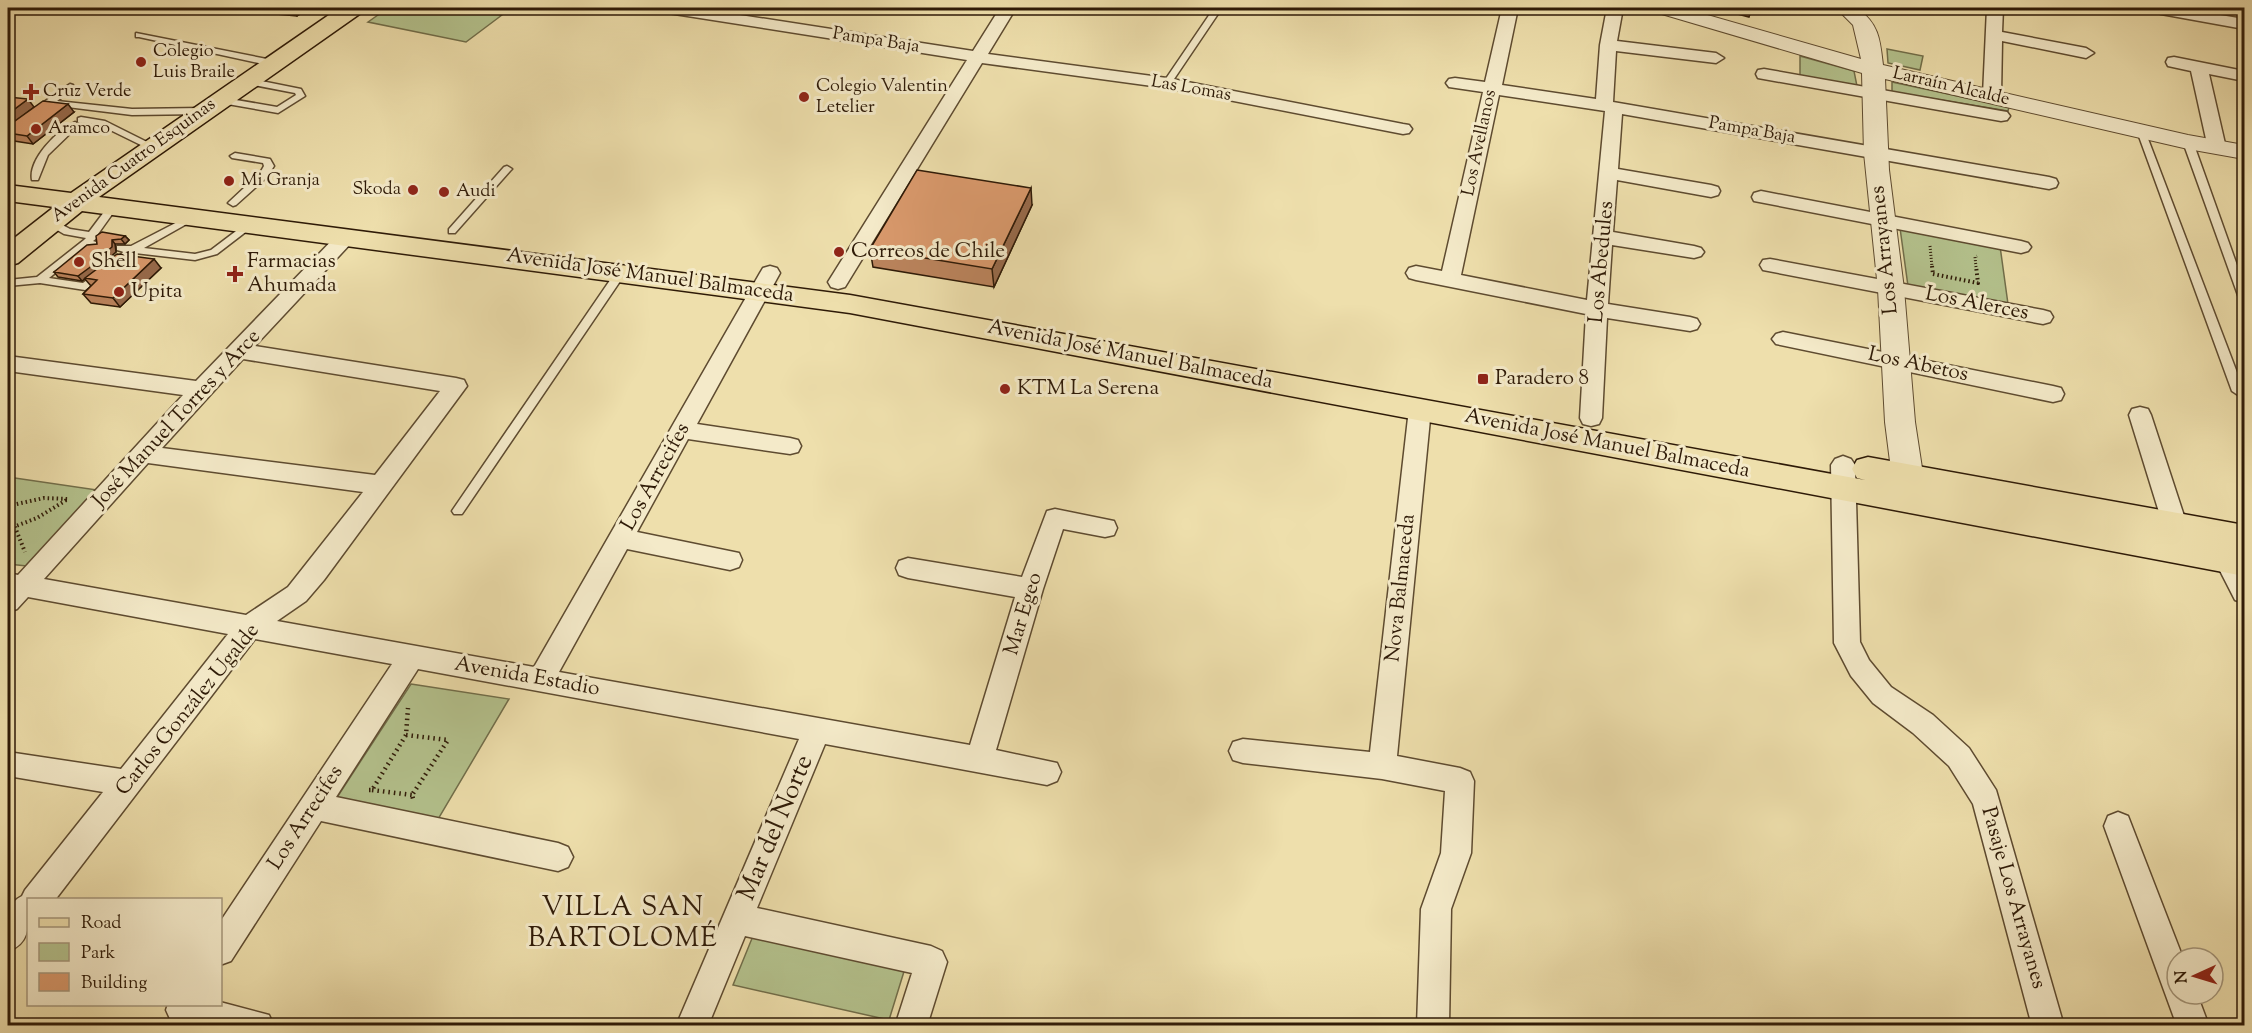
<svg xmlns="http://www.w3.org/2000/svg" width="2252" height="1033" viewBox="0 0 2252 1033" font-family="'Sorts Mill Goudy',serif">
<rect width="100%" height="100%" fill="#eedfac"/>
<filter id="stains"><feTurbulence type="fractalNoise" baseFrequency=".00333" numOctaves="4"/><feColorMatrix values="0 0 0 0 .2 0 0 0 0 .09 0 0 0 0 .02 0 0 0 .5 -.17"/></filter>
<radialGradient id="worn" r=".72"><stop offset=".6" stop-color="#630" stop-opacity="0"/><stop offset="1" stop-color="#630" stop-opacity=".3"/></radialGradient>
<!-- green -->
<path fill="#b4c28d" stroke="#716e4a" stroke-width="1.5" d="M388,8H467L502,15L466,42L368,22Z
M1887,49L1923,56L1920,70L1888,63Z
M1800,56L1854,71L1857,86L1800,77Z
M1892,82L2009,107L2008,111L1892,92Z
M1900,228L2000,246L2008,304L1908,286Z
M8,477L97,490L27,566L8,564Z
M411,684L509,699L437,821L334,802Z
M755,931L906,965L889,1020L733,985Z"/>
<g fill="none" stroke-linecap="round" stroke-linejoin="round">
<!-- service casing -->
<g stroke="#5e4b30" stroke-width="3">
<path id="service" d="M728,8H736L727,18H721L720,16Z
M1214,8H1222L1170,85H1164L1163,83Z
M136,33L272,60L276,63L272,66L139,37H136Z
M246,78L301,89L305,96L278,113L216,102V98L219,97L277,107L296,95L295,93L243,83V79Z
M70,84L73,85V89L57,101L132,109L202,108L206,111L202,114L132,115L51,105L44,106V102Z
M81,117L105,121L157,147L155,149H149L100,125L78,122V118Z
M75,122L79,125L48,155L38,180H32C28,160 57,130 75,122Z
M2141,128L2145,131L2244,391L2242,394L2238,395L2232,391L2137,131Z
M2188,139L2193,142L2244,285V301L2239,298L2183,142Z
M235,153L270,159L274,166L267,177L236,205L233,206L228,203L230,201L260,173L264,166L263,163L232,158L230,156Z
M507,166L512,169L510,171L455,233H449V229L504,167Z
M113,203L118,206L98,234L97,238L93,241L99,243V247H88L49,278L83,283L124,252L117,250V246H131L191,215H197L199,217L144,248L195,254L211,250L248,222H254L256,224L217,254L195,260L135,253L85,290L40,283L8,286V280L37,277L84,240L86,238L64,234L47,224V220H53L70,229L89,232L110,204Z
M621,269L625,270V274L462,514H454L452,511L454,508L617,270Z"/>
</g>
<!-- minor casing -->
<g stroke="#5e4b30" stroke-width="3">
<path id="minor" d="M660,8H695L973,51L1000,8H1016L988,54L1167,78L1403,124L1409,125L1412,129L1409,133L1403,134L1167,88L982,63L845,287L838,289L831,287L828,282L967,60L668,13Z
M1502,8H1518L1502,85L1596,99L1600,45L1607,8H1623L1617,41L1716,53L1724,58L1716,63L1616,51L1613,102L2049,177L2056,179L2058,183L2056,187L2049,189L1622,114L1618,169L1711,185L1718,187L1720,191L1718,195L1711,197L1617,180L1613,232L1694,246L1701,248L1704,252L1701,256L1694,258L1612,245L1608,304L1690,317L1697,319L1700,324L1697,329L1690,331L1607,318L1602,418L1599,424L1591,426L1583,424L1580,418L1586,314L1416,280L1409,278L1406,273L1409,268L1416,266L1442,271L1483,92L1449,87L1446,83L1449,79L1455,78L1485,82ZM1499,95L1605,111L1587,300L1461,275Z
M1987,8H2003L2002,32L2086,48L2094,53L2086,58L2002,41L2001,95L1998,99H1986L1983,95Z
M2154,8H2179L2244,19V29L2161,14L2155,12Z
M2174,57L2244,71V81L2209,74L2226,148L2223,152H2211L2208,148L2191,71L2168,66L2166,62L2168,58Z
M1764,69L2001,111L2007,112L2010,116L2007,120L2001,121L1758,78L1756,74L1758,70Z
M1761,191L2021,241L2028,243L2031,247L2028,251L2021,253L1754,201L1752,197L1754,193Z
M347,230L354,232L357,236L354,240L255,346L456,378L464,380L467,386L324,580L306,601L277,621L534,667L760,273L763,268L770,266L777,268L780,273L697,424L790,438L798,440L801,446L798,452L790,454L688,439L637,532L739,553L742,560L739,567L730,570L627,549L559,672L970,745L1015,597L908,578L899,575L896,568L899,561L908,558L1022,577L1047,511L1055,509L1114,521L1117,528L1114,535L1105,537L1063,529L1043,589L996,750L1057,763L1061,772L1057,781L1047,785L825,744L757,908L931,946L942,951L947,962L927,1026H895L912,973L745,936L708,1026H676L799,739L418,669L336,797L558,843L568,847L573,857L568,867L558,871L321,821L231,961L220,965V922L392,664L255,639L55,900H28C28,922 32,943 8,951C8,933 2,905 22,896L25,890L103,792L8,776V752L121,769L228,634L28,597L17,609L8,612V573L18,575L183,395L8,371V356L196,381L340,232ZM243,359L440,391L375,475L162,448ZM148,463L363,492L288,587L246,615L44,579Z
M1770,259L2043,310L2050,312L2053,317L2050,322L2043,324L1763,270L1760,265L1763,260Z
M1783,332L2053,386L2061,388L2064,394L2061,400L2053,402L1776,344L1772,339L1776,334Z
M1420,401L1428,403L1431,409L1397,756L1460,768L1470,772L1474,781L1471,853L1451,909L1449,1026H1417L1421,909L1441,853L1445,791L1382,779L1243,763L1233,760L1229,751L1233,742L1243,739L1370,752L1409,409L1412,403Z
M2140,407L2148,409L2151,415L2187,525L2184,532L2175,534L2166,532L2163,525L2129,415L2132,409Z
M1843,456L1851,459L1855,465L1860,642L1869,660L1891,687L1933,715L1969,748L1996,790L2064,1026H2032L1973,804L1949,766L1913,733L1873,703L1851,676L1834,643L1831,465L1835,459Z
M2226,549L2235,552L2244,570V603L2235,600L2214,559L2217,552Z
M2118,812L2128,816L2183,958H2177V994H2197L2209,1026H2177L2104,826L2108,816Z
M220,1002L269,1015L274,1026H181L171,1021L166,1010L168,1004H220Z"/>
</g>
<!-- tertiary casing -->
<g stroke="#5e4b30" stroke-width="2">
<path id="tertiary" d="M1652,8H1683L1861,59L1853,25L1836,8H1857C1879,24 1880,39 1883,65L2188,135L2244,145V159L2188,149L1885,79L1889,170L1904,289L1915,422L1927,501L1922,509L1911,513L1900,509L1895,501L1885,422L1878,289L1864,153L1862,73L1655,12Z"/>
</g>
<!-- primary casing -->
<g stroke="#2e1a07" stroke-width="3">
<path id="primary" d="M339,8H364L361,13L99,197L850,295L1865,480L1857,478L1852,469L1857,460L1868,457L2244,525V576L850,313L82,211L18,263L8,266V243L54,207L8,201V185L71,193Z"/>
</g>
<!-- path-far2 -->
<path stroke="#2e1a07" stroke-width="3" stroke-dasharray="1 2" stroke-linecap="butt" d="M1930,246L1932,267
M1976,267L1975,257L1977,256"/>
<!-- path-far1 -->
<path stroke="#2e1a07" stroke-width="4" stroke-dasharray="1.5 3" stroke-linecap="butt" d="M1932,266L1933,274
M1933,274L1978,283L1976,266
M8,506L44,498L68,499L37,518L8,529
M8,510L25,552"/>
<!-- path -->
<path stroke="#2e1a07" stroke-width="4.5" stroke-dasharray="1.5 4" stroke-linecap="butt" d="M406,735L448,740L412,795L414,802
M369,790H372L406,735L408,708
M372,790L412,795"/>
<!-- service -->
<use href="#service" fill="#f4eac9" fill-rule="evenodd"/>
<!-- minor -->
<use href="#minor" fill="#f4eac9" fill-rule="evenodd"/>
<!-- tertiary -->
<use href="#tertiary" fill="#f4eac9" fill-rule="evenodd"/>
<!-- primary -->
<use href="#primary" fill="#eedfac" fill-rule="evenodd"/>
</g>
<!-- wall -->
<path fill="#bb845d" stroke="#2e1a07" stroke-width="1.5" d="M210,8H309L297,16Z
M1715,8H1752L1749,17Z
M1807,8H1820L1819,10Z
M8,97L34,107L74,112L33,144L8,140Z
M1032,205L994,287L873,267L870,249Z
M125,236L129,240L125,244H115L116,252L107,260L108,261L161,268L120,307L91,303L83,294L91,286L85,279L82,281L58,277L54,272L97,244Z"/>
<!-- shaded-wall -->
<path fill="#986b4c" stroke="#2e1a07" stroke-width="1.5" d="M292,8H309L297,16Z
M28,99L34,107L8,127V114Z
M68,104L74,112L33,144L27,136Z
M1031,188L1032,205L994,287L992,269Z
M125,236L129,240L125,244L121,239Z
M112,240L115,244L116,252L107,260L108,261L82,281L78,276L101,256Z
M154,259L161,268L120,307L113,298Z"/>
<!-- building -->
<path fill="#d9996c" stroke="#2e1a07" stroke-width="1.5" d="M8,97L28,99L8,114Z
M43,101L68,104L27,136L8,133V126Z
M917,170L1031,188L992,269L870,249Z
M102,232L125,236L121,239L112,240V247L101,256L104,257L78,276L54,272L87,245L97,244L96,236Z
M117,254L154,259L113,298L83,294L97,280L85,278Z"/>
<!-- markers -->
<g fill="#8f2418" stroke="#f4eac9" stroke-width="2">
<circle cx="141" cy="62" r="6"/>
<path d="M28 83h6v6h6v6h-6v6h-6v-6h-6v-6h6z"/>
<circle cx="804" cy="97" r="6"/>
<circle cx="36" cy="129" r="6"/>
<circle cx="229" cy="181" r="6"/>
<circle cx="413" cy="190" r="6"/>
<circle cx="444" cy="192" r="6"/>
<circle cx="839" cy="252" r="6"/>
<circle cx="79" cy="262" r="6"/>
<path d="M232 265h6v6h6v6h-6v6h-6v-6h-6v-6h6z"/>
<circle cx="119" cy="292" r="6"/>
<rect x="1477" y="373" width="12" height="12" rx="3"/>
<circle cx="1005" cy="389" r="6"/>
</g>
<g text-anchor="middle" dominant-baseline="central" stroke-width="6" stroke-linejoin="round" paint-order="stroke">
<!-- far-street labels -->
<g font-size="18" fill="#2e1a07" stroke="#f4eac9">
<text transform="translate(876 41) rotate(9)">Pampa Baja</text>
<text transform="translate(1951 87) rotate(13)">Larraín Alcalde</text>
<text transform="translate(1191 89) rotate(10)">Las Lomas</text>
<text transform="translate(1752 131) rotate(10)">Pampa Baja</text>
<text transform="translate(1480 143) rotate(-78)">Los Avellanos</text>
<text transform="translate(134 161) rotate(-36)">Avenida Cuatro Esquinas</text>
</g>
<!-- far-poi labels -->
<g font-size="18" fill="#2e1a07" stroke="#f4eac9" text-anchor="start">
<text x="153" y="52">Colegio<tspan x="153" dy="21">Luis Braile</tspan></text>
<text x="816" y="87">Colegio Valentin<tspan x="816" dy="21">Letelier</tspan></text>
<text x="43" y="92">Cruz Verde</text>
<text x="48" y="129">Aramco</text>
<text x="241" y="181">Mi Granja</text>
<text x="401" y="190" text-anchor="end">Skoda</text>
<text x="456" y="192">Audi</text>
</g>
<!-- street labels -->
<g font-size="21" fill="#2e1a07" stroke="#f4eac9">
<text transform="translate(1885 250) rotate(-96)">Los Arrayanes</text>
<text transform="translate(1602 262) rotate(-85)">Los Abedules</text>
<text transform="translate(650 276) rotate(8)">Avenida José Manuel Balmaceda</text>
<text transform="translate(1977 304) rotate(11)">Los Alerces</text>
<text transform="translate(1130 355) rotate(11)">Avenida José Manuel Balmaceda</text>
<text transform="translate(1918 365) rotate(12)">Los Abetos</text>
<text transform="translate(177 419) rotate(-47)">José Manuel Torres y Arce</text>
<text transform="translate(1607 444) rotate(11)">Avenida José Manuel Balmaceda</text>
<text transform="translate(656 477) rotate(-61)">Los Arrecifes</text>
<text transform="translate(1401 588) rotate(-84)">Nova Balmaceda</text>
<text transform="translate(1024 614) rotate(-73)">Mar Egeo</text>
<text transform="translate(527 677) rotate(10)">Avenida Estadio</text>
<text transform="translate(188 710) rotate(-51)">Carlos González Ugalde</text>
<text transform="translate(306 818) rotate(-57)">Los Arrecifes</text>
<text transform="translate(2013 898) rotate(74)">Pasaje Los Arrayanes</text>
</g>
<!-- poi labels -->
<g font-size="21" fill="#2e1a07" stroke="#f4eac9" text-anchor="start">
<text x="851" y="252">Correos de Chile</text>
<text x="91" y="262">Shell</text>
<text x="247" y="262">Farmacias<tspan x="247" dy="24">Ahumada</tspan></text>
<text x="131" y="292">Upita</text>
<text x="1495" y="379">Paradero 8</text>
<text x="1017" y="389">KTM La Serena</text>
</g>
<!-- near-street labels -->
<g font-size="26" fill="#2e1a07" stroke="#f4eac9">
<text transform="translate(776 828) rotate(-67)">Mar del Norte</text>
</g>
<!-- near-neighbourhood labels -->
<g font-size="27" letter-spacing="1.5" fill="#2e1a07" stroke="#f4eac9">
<text x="623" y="908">VILLA SAN<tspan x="623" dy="31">BARTOLOMÉ</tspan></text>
</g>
</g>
<!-- margin -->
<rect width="2252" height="1033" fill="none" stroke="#eedfac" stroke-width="30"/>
<rect x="9" y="9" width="2234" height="1015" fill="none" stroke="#2e1a07" stroke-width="3"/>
<rect x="15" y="15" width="2222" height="1003" fill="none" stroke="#2e1a07" stroke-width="1.5"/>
<!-- legend -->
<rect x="27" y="898" width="195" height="108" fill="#f4eac9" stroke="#a5977b" stroke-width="1.5"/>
<rect x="39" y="918" width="30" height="9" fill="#eedfac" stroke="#a5977b" stroke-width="1.5"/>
<text x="81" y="928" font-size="18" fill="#2e1a07">Road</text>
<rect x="39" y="943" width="30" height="18" fill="#b4c28d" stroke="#a5977b" stroke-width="1.5"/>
<text x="81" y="958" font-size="18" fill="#2e1a07">Park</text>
<rect x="39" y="973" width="30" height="18" fill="#d9996c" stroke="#a5977b" stroke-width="1.5"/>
<text x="81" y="988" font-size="18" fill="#2e1a07">Building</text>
<!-- north arrow -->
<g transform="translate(2195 976) rotate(266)"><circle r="28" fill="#f4eac9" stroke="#a5977b" stroke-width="1.5"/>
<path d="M0-4.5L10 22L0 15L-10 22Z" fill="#8f2418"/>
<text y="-9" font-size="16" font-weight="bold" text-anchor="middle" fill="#2e1a07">N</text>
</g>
<rect width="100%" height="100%" filter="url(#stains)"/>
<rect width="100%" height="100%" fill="url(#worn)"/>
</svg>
